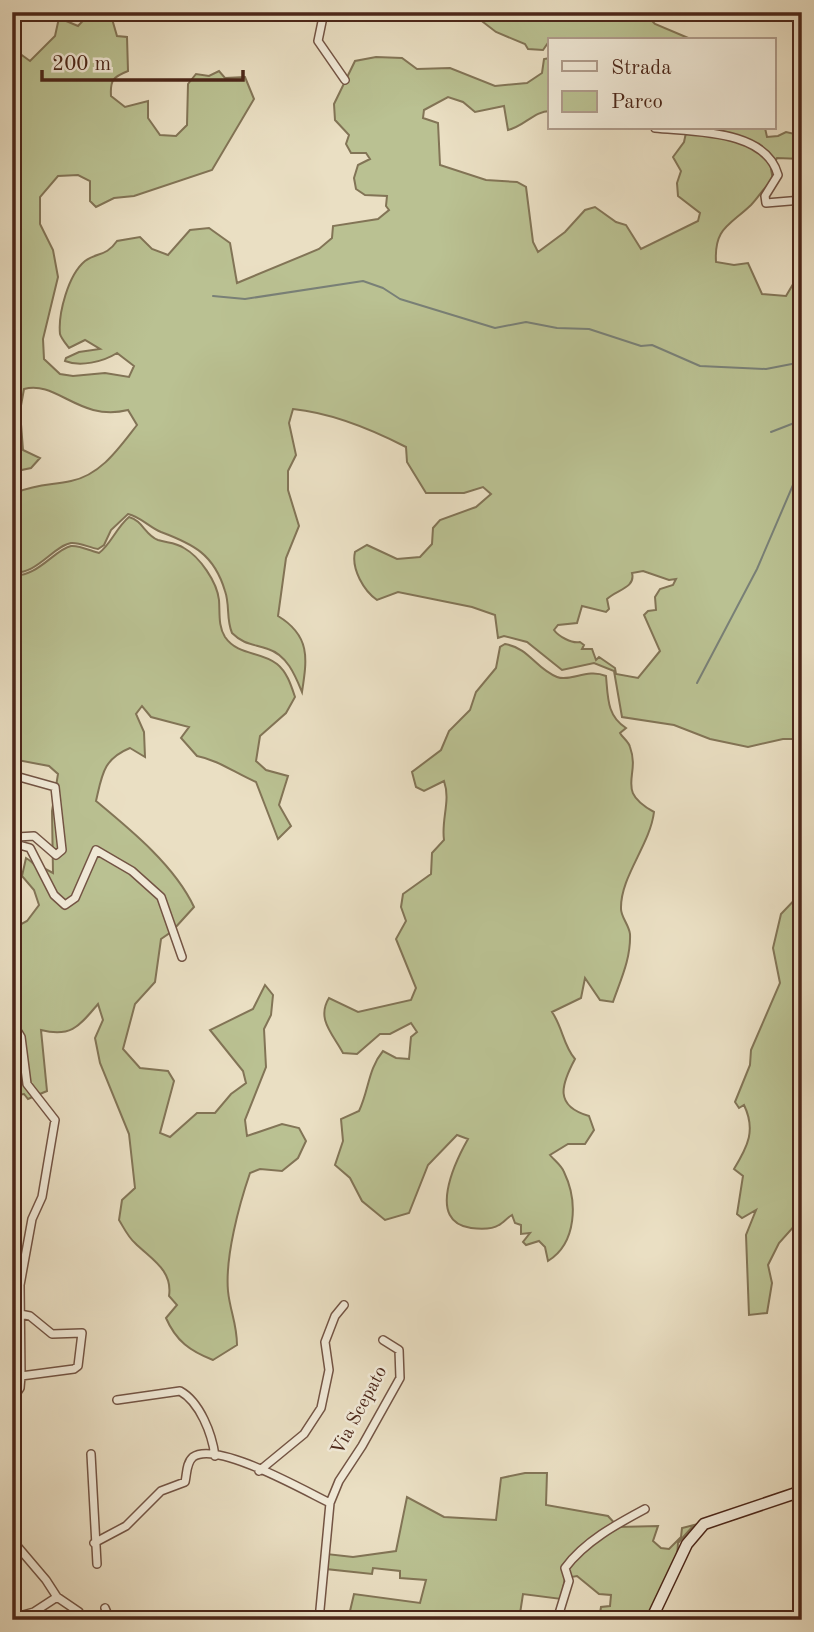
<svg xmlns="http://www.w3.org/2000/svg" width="814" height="1632" viewBox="0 0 814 1632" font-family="'Old Standard TT',serif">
<rect width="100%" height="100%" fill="#eadfc3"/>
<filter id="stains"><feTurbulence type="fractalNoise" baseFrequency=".00286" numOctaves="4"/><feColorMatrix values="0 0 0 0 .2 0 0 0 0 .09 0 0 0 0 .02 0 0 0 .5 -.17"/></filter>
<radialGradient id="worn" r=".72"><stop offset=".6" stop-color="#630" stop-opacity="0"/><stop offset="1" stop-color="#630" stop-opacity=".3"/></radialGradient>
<!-- green -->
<path fill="#bac192" stroke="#827456" stroke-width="2" fill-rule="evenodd" d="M91,12H110L117,36L127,37L128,71C113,77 110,80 111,96L125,107L148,101V118L160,135L176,136L187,125L188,84L196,74L209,76L219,71L225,78L245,77L254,99L212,170L134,196L114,198L96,207L90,201V181L78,175L58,176L40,197V224L53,250L58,277L43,339L44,359L60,374L73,376L105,373L129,377L134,366L117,353C103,362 80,367 65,361L66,358L79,352L100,349L85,340L69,348C66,344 61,338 60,334C58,314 68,275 85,261C97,252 106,257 117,241L140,237L152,249L168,255L190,230L209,228L230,243L237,283L319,249L332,238L333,226L378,219L389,210L386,206L387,196L365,195L356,189L354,178L358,165L370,159L366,153H351L346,144L349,135L335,120L334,104L355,61L376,57L402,58L417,69L450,68L495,86L527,83L542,73L544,59L550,58V111C534,111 525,126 508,130L504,106L475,112L463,102L448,97L424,110L423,118L438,123L440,165L486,180L517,182L526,187L533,242L538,252L565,232L585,210L595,207L616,222L626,225L641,249L698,221L700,213L678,196L677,183L681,171L673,157L684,142L687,128H765L767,137L778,136L786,132L795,134L796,146L802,148V159L777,158L771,169L773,180C763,188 759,197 751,205C729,226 714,228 716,262L734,265L748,263L762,294L786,296L802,269V739H783L748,747L710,739L674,725L622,717L614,671L594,663L562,670L527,642L504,636L498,638L495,615L472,607L398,592L377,600C364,591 351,569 355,552L367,545L397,559L420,557L432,544L433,528L440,520L476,507L491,494L483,487L464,493H426L407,462L406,447C371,429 332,413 293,409L289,423L296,455L288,471V490L299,526L286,558L278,616C311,636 307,659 302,692C295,675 287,655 268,649C254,644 244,645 232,633C226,619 230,605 225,591C214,554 193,544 161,532C149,527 141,517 128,514L111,530L104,545L98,549C90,548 79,542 71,543C53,546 36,576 12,572V487L18,492C36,484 52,485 71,481C101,475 119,448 137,425L128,410C79,422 57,380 24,389L20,411L23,450L40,458L31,468L17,471L12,476V48L30,61L55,36L59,18L78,26ZM643,571L669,580L676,579L673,585L660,589L655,597L656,610L648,611L644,615L660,651L638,678L616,674L615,668L599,657L596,660L592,649H582L584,645L580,642C572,644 558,636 554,630L558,625L577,623L582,606L606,612L609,609L607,599C616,590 636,588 632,573Z
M470,12H643L655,24L693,40H550L543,50L528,49L525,44L496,32Z
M129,517C143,521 145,535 158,540C167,543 175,542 184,548C200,557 217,582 219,600C220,613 218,626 225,637C238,656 261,651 277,664C287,672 291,685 295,697L286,713L260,736L256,761L266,770L288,776L279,805L291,826L278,839L256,782C235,773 218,760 197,756L181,738L189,727L151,717L142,706L136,714L144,732L145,757L130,748C103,759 102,775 96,801C131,830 175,866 194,907L174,929L162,896L133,869L99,848L69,902L60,900L40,866L53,873L52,811L58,774L49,766L12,759V575C36,579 55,549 71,546C79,545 91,551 99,553C111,544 116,528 129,517Z
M505,644C529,648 536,669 557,677C571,682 587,668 606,676C608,698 607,716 626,728L620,733C622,737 629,742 630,747C641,777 614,790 654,812C650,845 620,877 621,909C621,917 629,925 630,934C631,958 621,979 613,1002L600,1000L585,978L581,998L552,1012C563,1028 563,1045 575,1059C561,1085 554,1106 589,1116L594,1130L585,1144H568L550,1155C554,1160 562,1166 564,1172C578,1201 577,1243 548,1261L545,1247L539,1241L526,1245L523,1242L530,1233L521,1234V1225L515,1223L512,1215C507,1218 503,1223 499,1225C491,1230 479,1229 471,1228C426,1222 455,1162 468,1139L457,1135L428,1165L409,1213L385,1220L362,1201L350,1178L335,1165L343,1141L341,1119L359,1111C369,1090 368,1069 383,1051L396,1058L409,1059L411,1037L417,1032L411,1023L390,1034H380L357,1054L343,1053C333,1034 316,1019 329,998L358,1012L411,1000L416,988L396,939L406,921L401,907L403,894L431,874L432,853L444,840C441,819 451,801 444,781L424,791L416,787L412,772L441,750L449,731L470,710L476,692L496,668L500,647Z
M97,852L130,872L159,899L171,932L161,939L155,982L135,1004L123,1049L140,1068L168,1071L174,1081L160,1133L170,1137L197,1113H215L231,1094L246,1083L243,1071L210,1030L253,1009L265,985L273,995L271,1015L264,1029L266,1067L245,1120L247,1136L282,1124L299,1128L306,1141L298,1158L282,1171L260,1169L250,1173C239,1205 225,1257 228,1291C230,1311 237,1324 237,1345L213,1360C190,1351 176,1341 166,1318L177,1305L169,1296C173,1270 151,1259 135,1243C128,1237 124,1228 119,1220L122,1200L135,1188L129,1134L100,1063L95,1038L103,1020L98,1004C80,1025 72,1038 41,1030L47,1091L28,1099L24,1094L12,1096V929L27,921L39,905L34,890L22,876L26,858C45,869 46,895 64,908L77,899Z
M802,892V1204L795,1207L797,1223L779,1243L768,1265L772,1283L767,1313L749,1315L746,1235L756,1210L742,1218L737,1214L743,1176L734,1169C748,1146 756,1130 744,1105L739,1108L735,1102L750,1065L751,1050L780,983L773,948L781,914Z
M525,1473H547L546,1505L608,1516L618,1527L658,1526L653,1541L661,1548L669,1549L681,1537L682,1528L694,1525L678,1543L677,1558L647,1620H599L601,1607L610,1606L611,1595L599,1594L577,1576L565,1578L561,1599L523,1594L519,1620H382V1617L350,1611L354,1594L420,1603L426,1580L400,1578V1571L373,1568L372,1574L326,1569L327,1554L353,1557L396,1551L407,1497L444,1517L496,1520L501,1478Z"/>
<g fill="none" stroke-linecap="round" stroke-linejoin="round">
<!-- stream -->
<path stroke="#798077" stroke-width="2" d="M794,12L802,15
M213,296L245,299L363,281L383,288L400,299L495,328L526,322L557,328L589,329L641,346L652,345L700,366L766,369L802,362
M771,432L802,420
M697,683L757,569L802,464"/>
<!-- street casing -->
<g stroke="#735444" stroke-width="10">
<path id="street" d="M324,12L318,41L345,80
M655,128C692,132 766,129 778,175L765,196L766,203L802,200
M12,775L55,787L62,850L56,855L34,836L17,837L13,842
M12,843L30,848L54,895L65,905L75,898L96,850L132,871L161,897L182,957
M12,1022L21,1037L27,1084L55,1120L42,1197L32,1219L20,1285L21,1376L20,1388L12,1400
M20,1314L30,1316L52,1334L82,1333L78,1366L74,1369L21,1376
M117,1400L180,1391C200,1402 212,1434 215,1456
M91,1454L97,1564
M259,1471L304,1434L321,1408L329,1370L325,1342L335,1316L344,1305
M330,1503L339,1481L362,1446L400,1378L399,1350L383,1340
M12,1540L46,1580L57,1597L79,1612L82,1620
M94,1543L126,1526L161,1491L185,1482C187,1474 186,1463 193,1457C216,1440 305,1491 330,1503L319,1620
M105,1608L110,1620
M12,1618L34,1612L57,1597
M557,1620L569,1581L565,1568C585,1541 617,1524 645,1509"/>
</g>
<!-- secondary casing -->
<g stroke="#4b2619" stroke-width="13">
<path id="secondary" d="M651,1620L687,1544L704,1524L802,1491"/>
</g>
<!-- street -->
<use href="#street" stroke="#f1ead8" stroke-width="7"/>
<!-- secondary -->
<use href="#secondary" stroke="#f1ead8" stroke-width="10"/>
</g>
<g text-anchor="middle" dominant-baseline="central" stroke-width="5" stroke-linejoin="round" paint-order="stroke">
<!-- street labels -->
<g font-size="19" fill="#4b2619" stroke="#f1ead8">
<text transform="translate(360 1411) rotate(-62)">Via Scepato</text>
</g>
</g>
<!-- margin -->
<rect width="814" height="1632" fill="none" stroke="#eadfc3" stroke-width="42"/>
<rect x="14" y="14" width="786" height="1604" fill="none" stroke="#4b2619" stroke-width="3.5"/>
<rect x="21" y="21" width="772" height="1590" fill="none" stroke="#4b2619" stroke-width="2"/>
<!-- legend -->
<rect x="548" y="38" width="228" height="91" fill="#f1ead8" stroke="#af9c8c" stroke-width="2"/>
<rect x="562" y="61" width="35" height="10" fill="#f1ead8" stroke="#af9c8c" stroke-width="2"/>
<text x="611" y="74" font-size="21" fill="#4b2619">Strada</text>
<rect x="562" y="91" width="35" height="21" fill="#bac192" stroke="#af9c8c" stroke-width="2"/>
<text x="611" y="108" font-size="21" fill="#4b2619">Parco</text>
<!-- scale -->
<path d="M42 70v10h201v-10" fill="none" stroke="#4b2619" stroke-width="3.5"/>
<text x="52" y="70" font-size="21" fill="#4b2619" stroke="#f1ead8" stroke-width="5" paint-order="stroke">200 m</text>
<rect width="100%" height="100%" filter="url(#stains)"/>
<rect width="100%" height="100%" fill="url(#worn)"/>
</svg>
